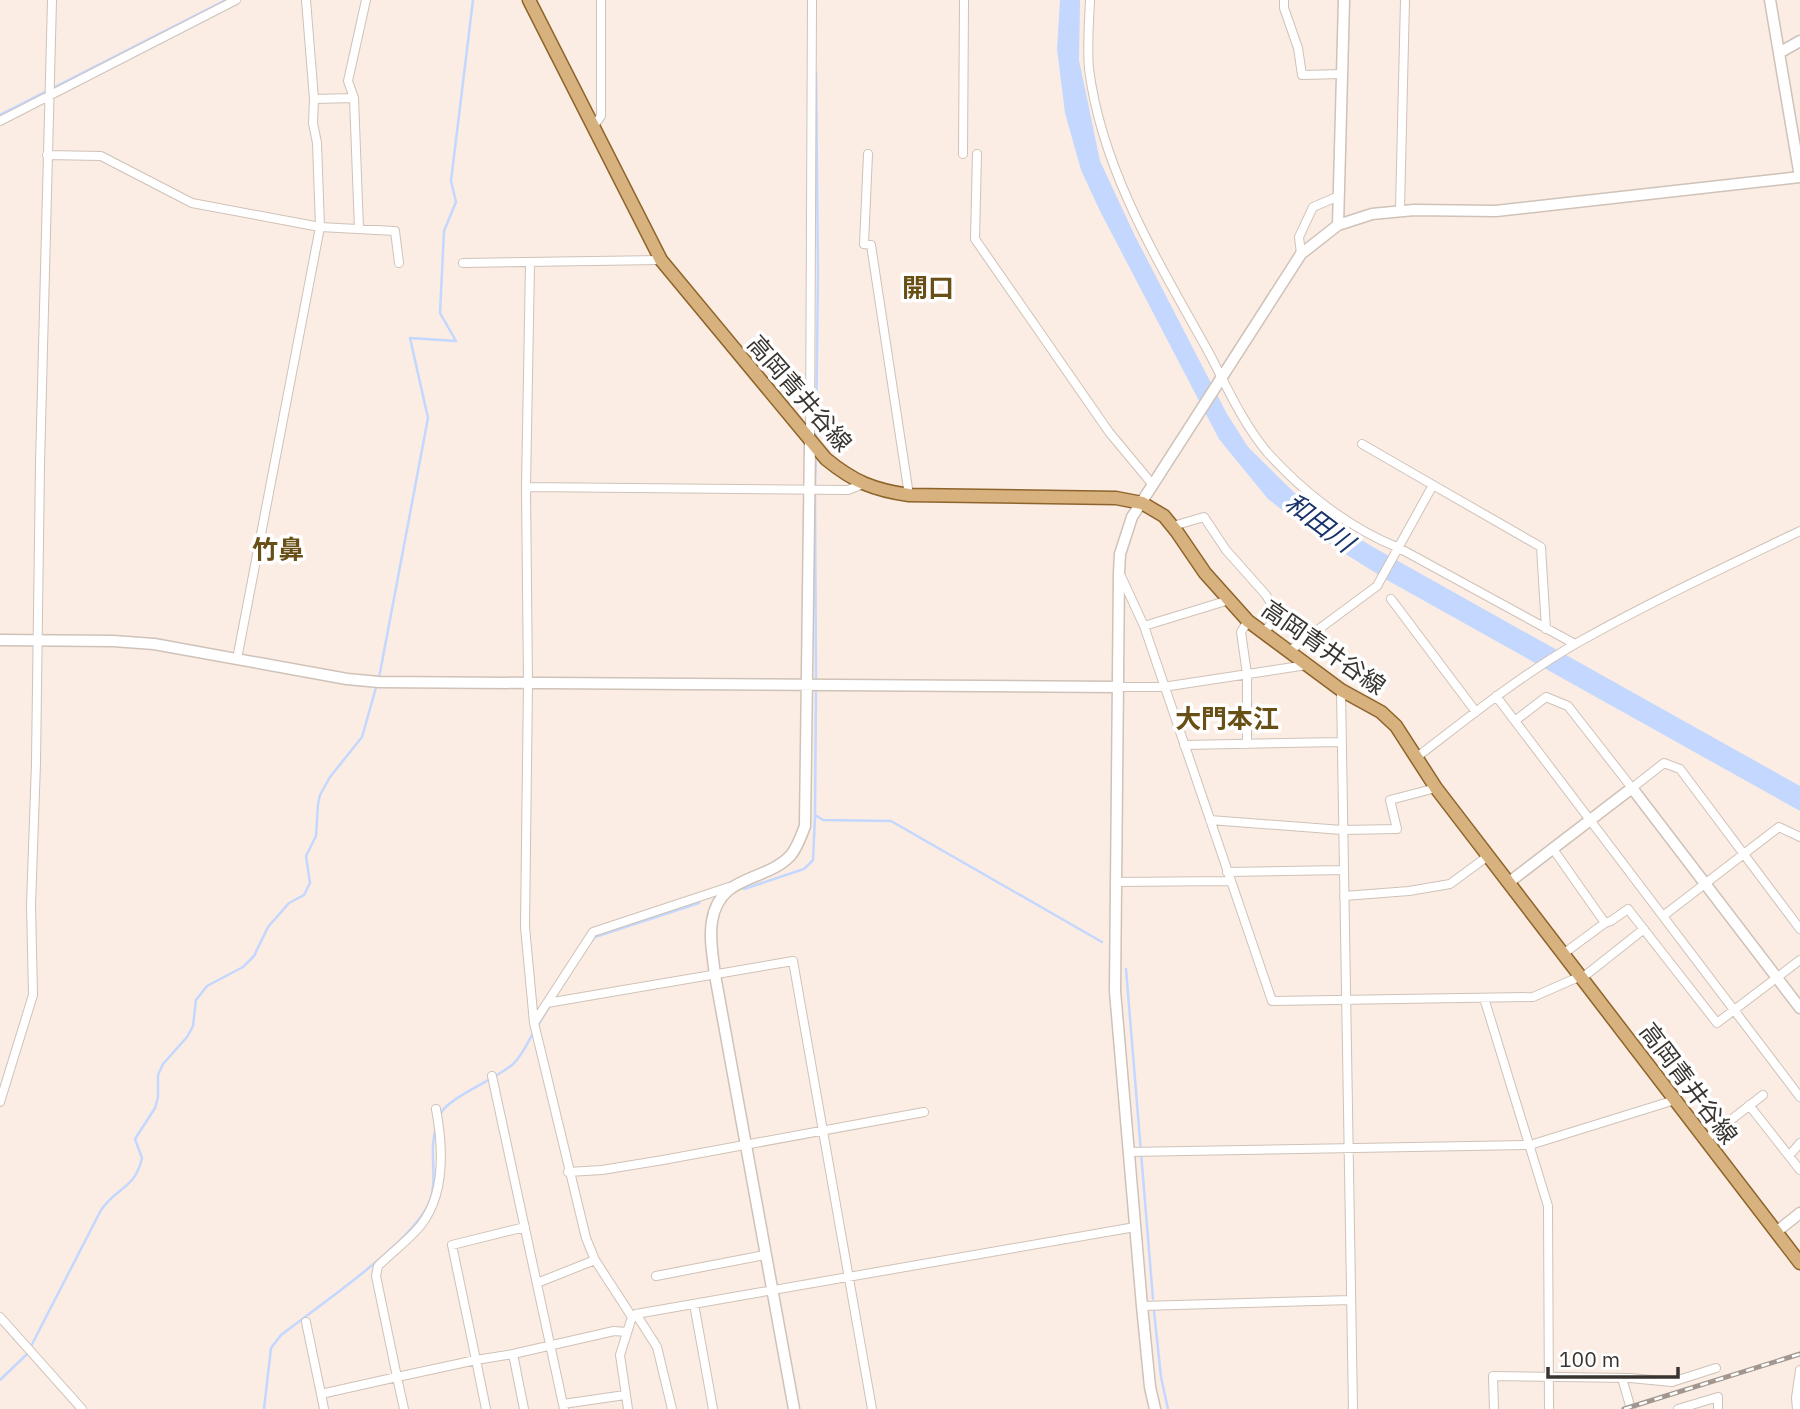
<svg xmlns="http://www.w3.org/2000/svg" width="1800" height="1409" viewBox="0 0 1800 1409" font-family="'IBM Plex Sans','Noto Sans JP',sans-serif">
<rect width="100%" height="100%" fill="#fbede3"/>
<!-- water -->
<path fill="#c3d7ff" d="M1060,0H1080L1079,60L1100,161L1135,236L1227,414L1248,447L1312,510L1373,547L1800,786V811L1387,580L1315,535L1268,499L1219,439L1100,211L1081,170L1065,113L1057,49Z"/>
<g fill="none" stroke-linecap="round" stroke-linejoin="round">
<!-- stream -->
<path stroke="#c3d7ff" stroke-width="2.5" d="M816,73L818,272L816,438
M0,115L226,0
M456,341L440,313L444,231L456,202L451,181L473,0
M815,487L816,455
M815,493L816,683
M379,678L428,418L410,338L456,341
M816,689L815,815L823,820L891,821L1102,942
M744,889L804,869L813,860L815,817
M590,943L595,937L699,903
M1126,969L1153,1299
M538,1025L551,1004
M440,1115C446,1098 497,1079 513,1064C522,1056 528,1042 534,1031
M1154,1311L1161,1377L1168,1409
M0,1380L27,1354L101,1210C117,1187 135,1189 142,1158L135,1139L155,1108L158,1097V1075L163,1064L187,1037L193,1026L196,1000L207,986L243,967L254,956L268,927L289,903L304,895L310,883L306,856L316,836L318,804L320,795L330,777L362,737L377,684
M264,1409L271,1348L281,1335C318,1306 412,1243 429,1203C439,1179 428,1152 436,1128"/>
<!-- street casing -->
<g stroke="#cfc2b8" stroke-width="10">
<path id="street" d="M1090,0C1089,23 1087,47 1089,69C1102,171 1159,263 1208,351C1226,385 1242,422 1267,452C1303,492 1349,528 1399,548L1575,644
M1284,0V8L1298,48L1302,75L1342,74
M314,99L354,98
M0,121L236,0
M593,127L601,116V0
M868,154L864,244L871,245L909,495
M963,154L964,0
M977,154L975,239L1109,432L1153,485
M47,155L101,156L192,203L320,227L395,231L399,263
M1400,208L1405,0
M359,229L354,98L348,81L366,0
M1301,254L1299,237L1313,207L1339,196
M463,263L661,260
M530,263L526,487L528,683L525,927L534,1023L586,1238L595,1260L632,1317L620,1355L628,1409
M810,438L812,0
M1362,444L1433,485
M526,487L848,490L863,484
M1173,526L1204,517L1226,550L1266,595L1279,617L1263,632
M1120,574L1144,626L1272,1001L1533,997L1581,976
M1391,599L1476,712
M1144,626L1229,600
M1288,652L1377,586L1433,485L1541,547L1546,629
M237,659L320,227L317,143L313,123L314,99L306,0
M1118,687H1163L1307,665
M1341,690L1353,1409
M1496,696L1800,1097
M1516,720L1546,697L1568,706L1632,788L1664,763L1680,769L1800,929
M1247,744V674L1241,632L1248,621
M1184,745L1341,742
M1417,757C1469,717 1520,676 1577,643C1650,602 1725,567 1800,531
M1210,820L1342,830L1397,829L1390,800L1436,788
M1553,849L1605,923L1563,954
M1227,872L1343,870
M1115,882L1230,881
M1344,896L1409,891L1450,884L1488,856
M1663,916L1779,827L1800,837
M1605,923L1611,921L1628,909L1717,1023L1800,960
M1582,978L1644,929
M1484,998L1548,1206L1549,1409
M547,1003L793,961L872,1409
M534,1023L593,932L729,887
M492,1076L564,1409
M0,1102L33,995L31,905L36,763L40,464L52,0
M1749,1105L1800,1170
M1705,1140L1763,1095
M1128,1152L1530,1145L1675,1100
M1789,1156L1800,1143
M568,1172L602,1170L663,1160L924,1112
M656,1276L765,1255
M537,1283L595,1260
M694,1304L713,1409
M1142,1306L1351,1300
M636,1314L657,1347L672,1409
M0,1317L82,1409
M632,1317L636,1314L1135,1227
M306,1322L321,1394
M1622,1378L1631,1409
M563,1404L625,1395
M324,1409L321,1394L397,1377L376,1276L378,1266C392,1252 409,1240 421,1225C446,1193 443,1146 436,1109
M404,1409L397,1377L476,1360L452,1245L525,1227
M486,1409L476,1360L513,1354
M524,1409L513,1354L614,1331L627,1332
M1494,1409L1493,1376L1630,1378L1672,1382L1716,1368
M1678,1409L1718,1397V1409
M1797,1409L1796,1398L1800,1370"/>
</g>
<!-- secondary casing -->
<g stroke="#cfc2b8" stroke-width="13">
<path id="secondary" d="M1770,0L1800,177
M1779,53L1800,41
M1338,225L1344,0
M0,640L113,641L154,644L347,679L379,682L1118,687
M1508,883L1632,788L1800,1008
M1776,1232L1800,1213
M794,1409L715,975C713,957 709,939 712,921C720,873 765,883 791,855C798,846 801,836 805,826L810,441
M1155,1409L1150,1387L1142,1306L1115,991L1119,573L1120,554L1132,517L1301,254L1338,225L1372,214L1414,210L1496,211L1800,177"/>
</g>
<!-- primary casing -->
<g stroke="#8e642b" stroke-width="15">
<path id="primary" d="M529,0L661,260L826,459C854,482 874,490 909,495L1116,498L1142,503L1164,516L1177,532L1205,573L1248,621L1341,690L1381,712L1396,726L1436,788L1800,1263"/>
</g>
<!-- street -->
<use href="#street" stroke="#fff" stroke-width="8"/>
<!-- secondary -->
<use href="#secondary" stroke="#fff" stroke-width="10"/>
<!-- primary -->
<use href="#primary" stroke="#d7b27f" stroke-width="12"/>
<!-- rail casing -->
<g stroke="#a19790" stroke-width="5">
<path id="rail" d="M1624,1409L1800,1354"/>
</g>
<!-- rail -->
<use href="#rail" stroke="#fff" stroke-width="2.5" stroke-dasharray="8" stroke-linecap="butt"/>
</g>
<g text-anchor="middle" dominant-baseline="central" stroke-width="7" stroke-linejoin="round" paint-order="stroke">
<!-- street labels -->
<g font-size="24" fill="#393430" stroke="#fff">
<text transform="translate(800 393) rotate(49)">高岡青井谷線</text>
<text transform="translate(1324 647) rotate(35)">高岡青井谷線</text>
<text transform="translate(1689 1083) rotate(53)">高岡青井谷線</text>
</g>
<!-- neighbourhood labels -->
<g font-size="26" font-weight="bold" fill="#684f15" stroke="#fff">
<text x="928" y="287">開口</text>
<text x="278" y="549">竹鼻</text>
<text x="1227" y="718">大門本江</text>
</g>
<!-- water labels -->
<g font-size="26" font-style="italic" fill="#18336b" stroke="#fff">
<text transform="translate(1320 522) rotate(37)">和田川</text>
</g>
</g>
<!-- scale -->
<path d="M1548 1367v10h130v-10" fill="none" stroke="#393430" stroke-width="3.5"/>
<text x="1559" y="1367" font-size="21" fill="#393430" stroke="#ffffff" stroke-width="5" paint-order="stroke">100 m</text>
</svg>
